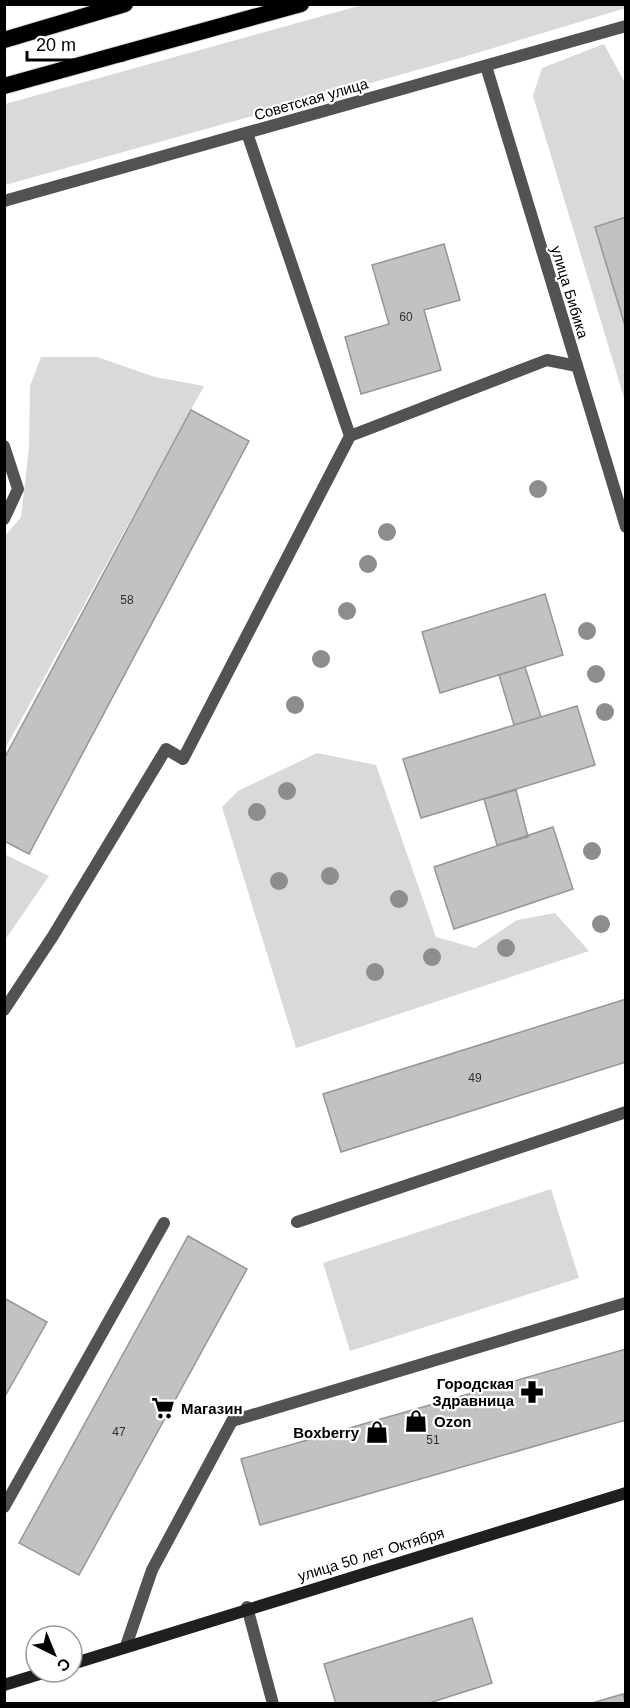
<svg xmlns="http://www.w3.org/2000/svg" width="630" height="1708" viewBox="0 0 630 1708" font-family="Arial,sans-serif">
<rect width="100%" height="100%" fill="#fff"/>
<!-- green -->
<path fill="#d9d9d9" d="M362,5L625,4L626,8L460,58L5,185V104Z
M604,44L625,83V401L533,96L542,68Z
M41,357H97L155,377L204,386L5,749V536L21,517L29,448L30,386Z
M317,753L376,765L436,937L475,948L517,920L555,913L589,951L296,1048L222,807L238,791Z
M4,854L49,876L5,940H4Z
M551,1189L579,1278L350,1351L323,1263Z"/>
<!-- building -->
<path fill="#c2c2c2" stroke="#969696" stroke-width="1.5" d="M626,217V329L595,227Z
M444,244L460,300L424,310L441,370L361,394L345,337L389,324L372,265Z
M191,410L249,441L29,854L4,841V759Z
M545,594L563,655L440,693L422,632Z
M525,667L541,717L514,725L499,675Z
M577,706L595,765L421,818L403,759Z
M516,790L528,837L497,845L484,799Z
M553,827L573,889L454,929L434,867Z
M626,999V1062L341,1152L323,1094Z
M188,1236L247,1269L79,1575L19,1543Z
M4,1298L47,1322L4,1398Z
M626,1349V1420L260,1525L241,1459Z
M472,1618L492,1683L426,1704H336L324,1664Z
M623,1694L626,1704L592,1703Z"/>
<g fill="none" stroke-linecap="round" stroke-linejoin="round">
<!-- trunk casing -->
<g stroke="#dbdbdb" stroke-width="18">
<path id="trunk" d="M4,40L125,4
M4,86L301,4"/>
</g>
<!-- service -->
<path stroke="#525252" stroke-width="12" d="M350,436L547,360L577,366
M4,446L18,489L4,519
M4,1010L53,936L166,749L183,759L350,436L247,133
M297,1222L626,1112
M232,1421L626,1303
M4,1507L164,1223"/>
<!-- minor -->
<path stroke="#525252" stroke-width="12" d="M486,66L626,527
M4,201L626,26
M247,1607L273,1704
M126,1646L152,1570L232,1421"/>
<!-- secondary -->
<path stroke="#1f1f1f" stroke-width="12" d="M72,1664L626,1493
M4,1685L46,1672"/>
<!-- trunk -->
<use href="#trunk" stroke="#000" stroke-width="16"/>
</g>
<!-- trees -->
<g fill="#8d8d8d">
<circle cx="538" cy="489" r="9"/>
<circle cx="387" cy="532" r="9"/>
<circle cx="368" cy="564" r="9"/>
<circle cx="347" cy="611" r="9"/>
<circle cx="587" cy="631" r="9"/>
<circle cx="321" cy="659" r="9"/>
<circle cx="596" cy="674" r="9"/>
<circle cx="295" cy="705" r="9"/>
<circle cx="605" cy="712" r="9"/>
<circle cx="287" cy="791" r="9"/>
<circle cx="257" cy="812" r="9"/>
<circle cx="592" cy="851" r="9"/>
<circle cx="330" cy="876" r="9"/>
<circle cx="279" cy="881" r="9"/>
<circle cx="399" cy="899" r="9"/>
<circle cx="601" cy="924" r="9"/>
<circle cx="506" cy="948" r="9"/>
<circle cx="432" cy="957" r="9"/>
<circle cx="375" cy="972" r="9"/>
</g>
<!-- icons -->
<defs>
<g id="pharmacy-bare" transform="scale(1.8)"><path d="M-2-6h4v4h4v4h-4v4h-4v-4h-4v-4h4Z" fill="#000" stroke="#fff" stroke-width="2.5" paint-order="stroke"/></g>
<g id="supermarket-bare" transform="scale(1.8)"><path d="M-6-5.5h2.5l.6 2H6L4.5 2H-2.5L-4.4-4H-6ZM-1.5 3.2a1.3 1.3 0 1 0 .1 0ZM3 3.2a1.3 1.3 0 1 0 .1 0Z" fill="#000" stroke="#fff" stroke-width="2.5" paint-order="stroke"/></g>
<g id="shop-bare" transform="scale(1.8)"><path d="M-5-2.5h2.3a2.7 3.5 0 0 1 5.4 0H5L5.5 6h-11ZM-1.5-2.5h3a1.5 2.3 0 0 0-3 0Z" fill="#000" stroke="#fff" stroke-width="2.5" paint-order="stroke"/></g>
</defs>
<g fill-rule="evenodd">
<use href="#pharmacy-bare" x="532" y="1392"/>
<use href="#supermarket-bare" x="163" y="1408"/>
<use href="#shop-bare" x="416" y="1421"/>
<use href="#shop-bare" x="377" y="1432"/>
</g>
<g text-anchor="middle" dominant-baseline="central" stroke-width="4.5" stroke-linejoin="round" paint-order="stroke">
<!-- number labels -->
<g font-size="12" fill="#303030">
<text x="406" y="317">60</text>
<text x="127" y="600">58</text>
<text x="475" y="1078">49</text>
<text x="119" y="1432">47</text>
<text x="433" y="1440">51</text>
</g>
<!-- street labels -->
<g font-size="15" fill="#000" stroke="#fff">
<text transform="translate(311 99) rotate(-16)">Советская улица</text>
<text transform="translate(570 292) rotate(73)">улица Бибика</text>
<text transform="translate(371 1554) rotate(-17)">улица 50 лет Октября</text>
</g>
<!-- poi labels -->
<g font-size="15" font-weight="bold" fill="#000" stroke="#fff" text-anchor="end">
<text x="514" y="1383">Городская<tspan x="514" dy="17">Здравница</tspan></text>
<text x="181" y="1408" text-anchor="start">Магазин</text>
<text x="434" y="1421" text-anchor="start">Ozon</text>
<text x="359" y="1432">Boxberry</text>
</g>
</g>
<!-- border -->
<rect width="630" height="1708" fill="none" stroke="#000000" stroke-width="12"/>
<!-- north arrow -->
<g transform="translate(54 1654) rotate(137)"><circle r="28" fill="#ffffff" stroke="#999999" stroke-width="1.5"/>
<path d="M0-4.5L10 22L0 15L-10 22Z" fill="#000000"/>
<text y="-9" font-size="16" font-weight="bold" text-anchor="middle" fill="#000000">С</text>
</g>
<!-- scale -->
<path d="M27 51v9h96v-9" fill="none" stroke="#000000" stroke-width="3"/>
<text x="36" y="51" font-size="18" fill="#000000" stroke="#ffffff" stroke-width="4.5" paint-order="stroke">20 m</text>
</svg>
